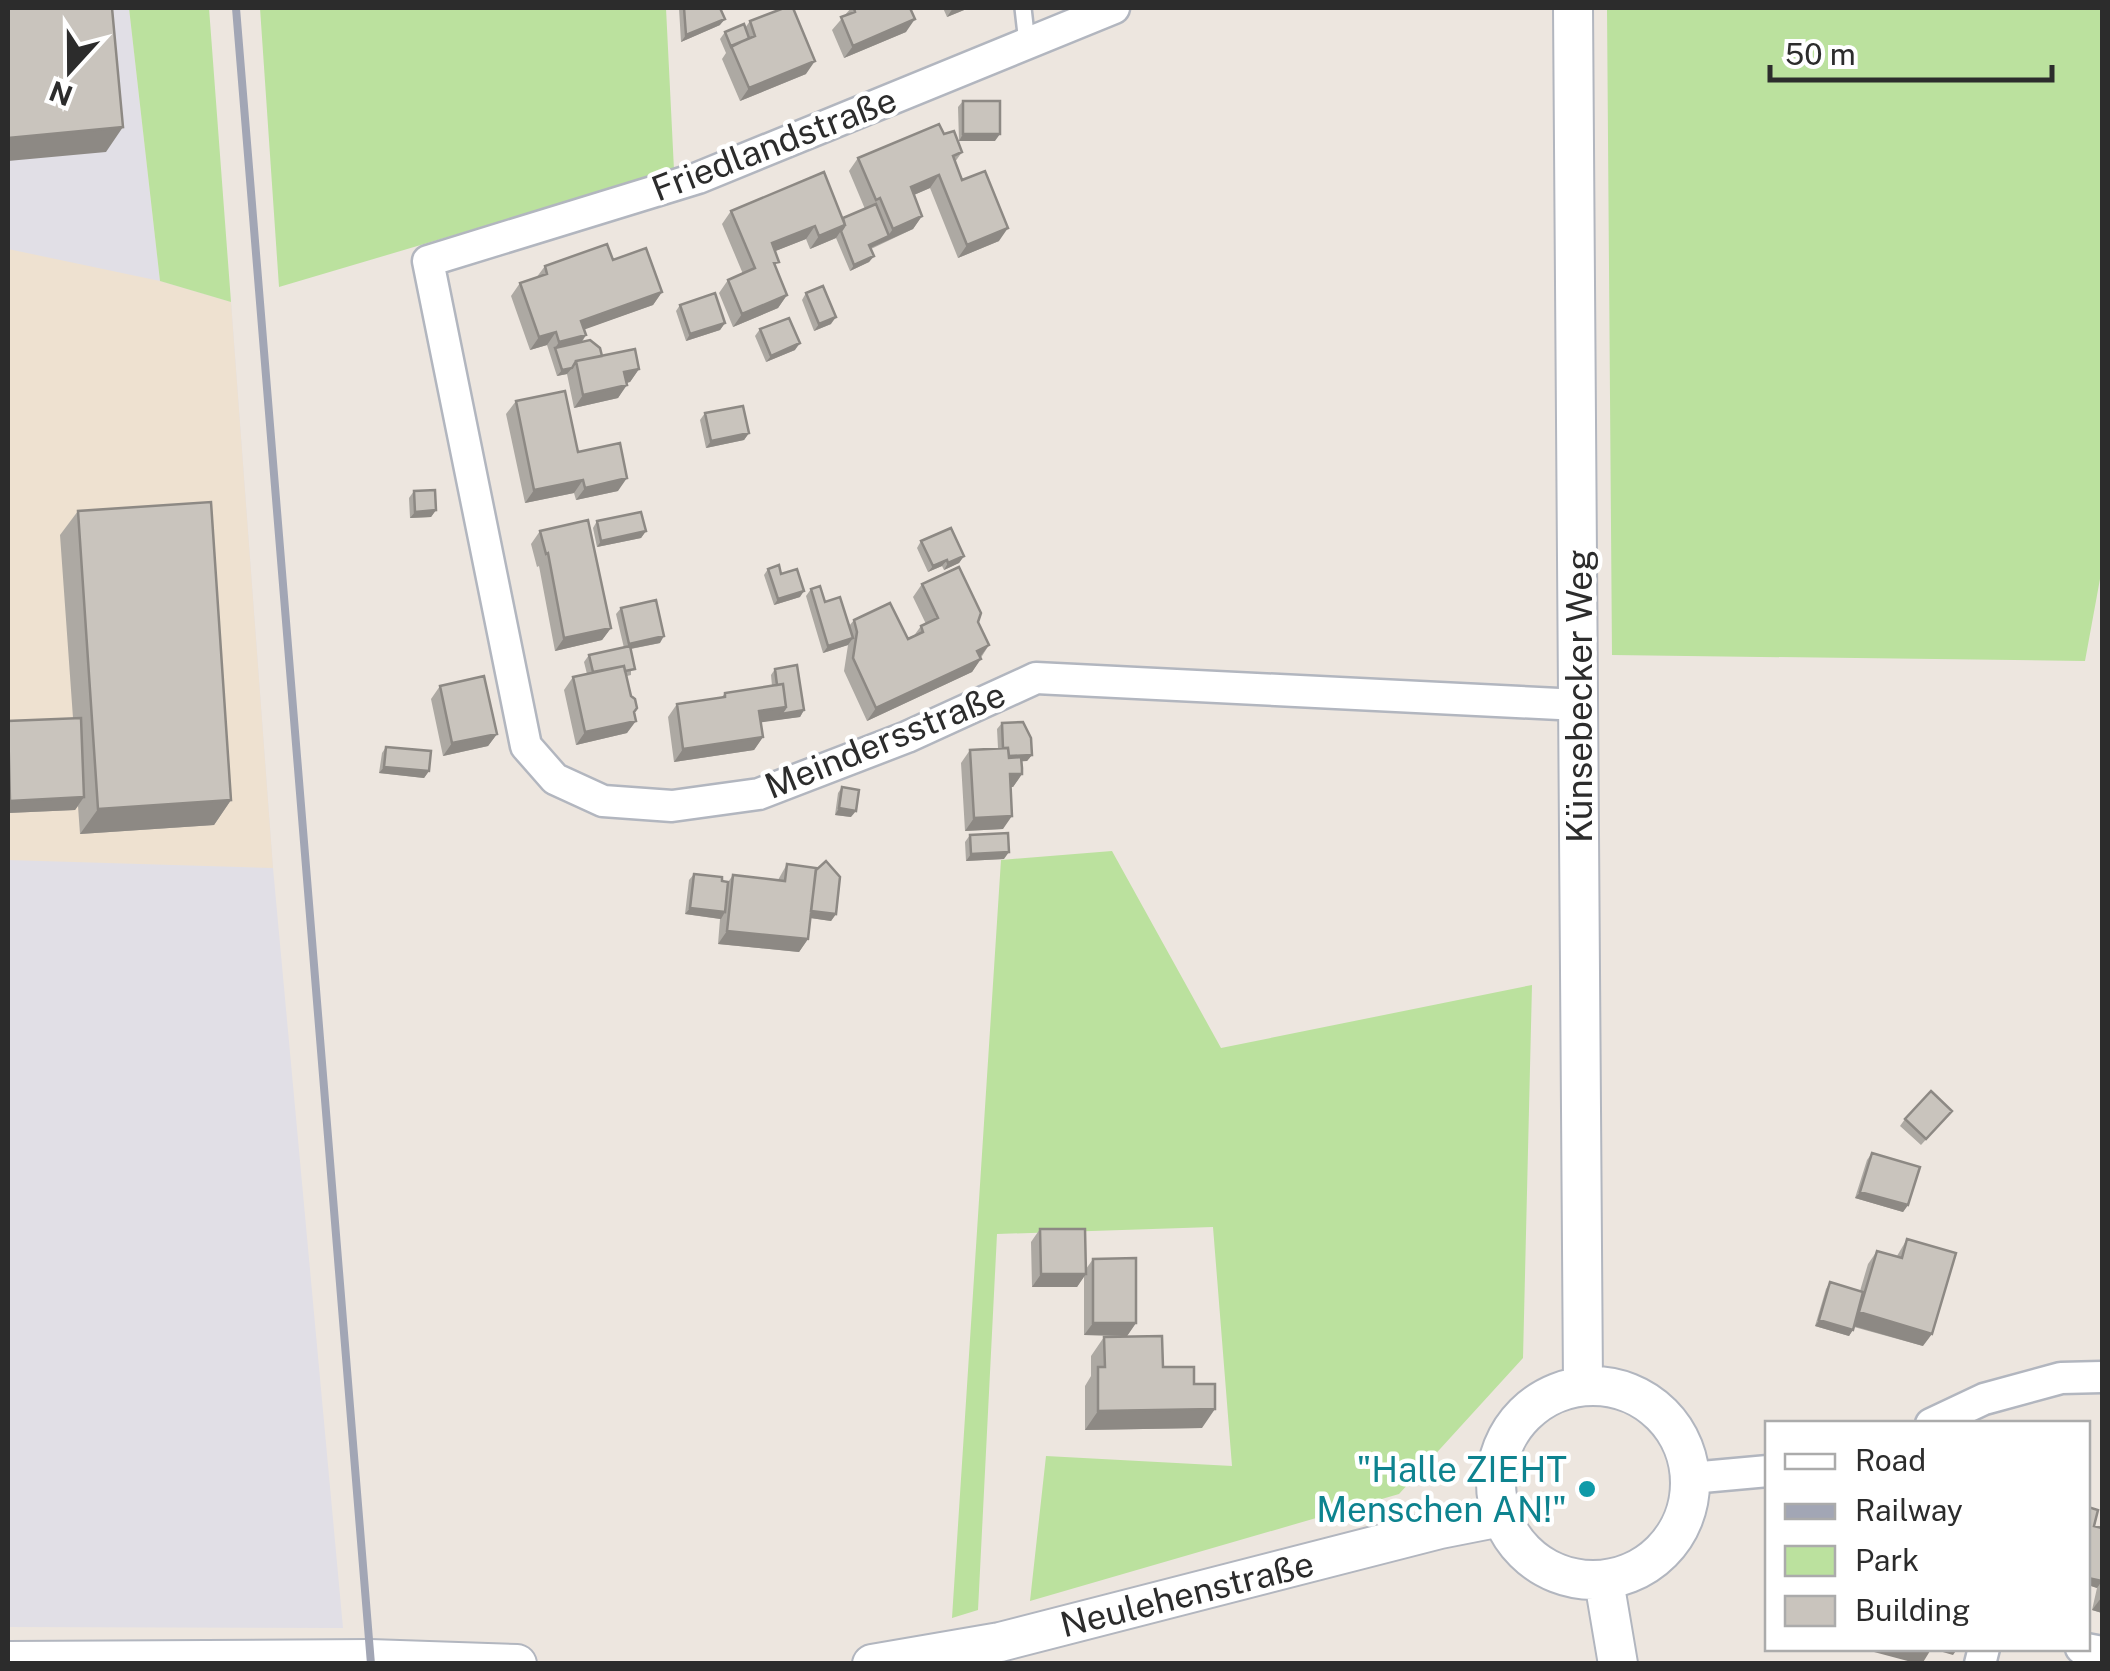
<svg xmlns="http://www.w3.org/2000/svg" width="2110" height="1671" viewBox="0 0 2110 1671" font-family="'Public Sans',sans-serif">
<rect width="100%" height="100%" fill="#ede6df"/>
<!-- industrial -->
<path fill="#e1dfe6" d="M8,8H129L160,281L231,302L273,868L343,1628L8,1627Z"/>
<!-- education -->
<path fill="#eee1d0" d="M8,249L160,281L231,302L273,868L8,860Z"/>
<!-- green -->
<path fill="#bbe19e" d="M129,8H209L231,302L160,281Z
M260,8H666L674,170L279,287Z
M1607,8H2102V568L2085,661L1612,655Z
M1112,851L1221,1048L1532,985L1523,1358L1399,1494L1030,1601L1046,1456L1232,1466L1213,1227L997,1234L978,1610L952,1618L1001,860Z"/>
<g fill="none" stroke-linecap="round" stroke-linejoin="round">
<!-- service casing -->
<g stroke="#b2b6bf" stroke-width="20">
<path id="service" d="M1023,8L1027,43"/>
</g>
<!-- minor casing -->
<g stroke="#b2b6bf" stroke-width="35">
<path id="minor" d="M1114,8L698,178L428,261L526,746L555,779L603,801L672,806L759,794L907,737L1036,678L1579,705
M1931,1424L1984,1399L2061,1378L2102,1377
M1691,1478L1768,1471
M2081,1648L2102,1652
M1980,1664L1984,1648"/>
</g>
<!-- tertiary casing -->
<g stroke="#b2b6bf" stroke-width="42">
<path id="tertiary" d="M1573,8L1583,1385
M1496 1483a97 97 0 1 1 194 0a97 97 0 1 1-194 0Z
M1604,1581L1618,1664
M8,1661L370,1659L517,1664
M872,1664L1000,1642L1440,1529L1501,1517"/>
</g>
<!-- service -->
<use href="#service" stroke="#fff" stroke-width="15"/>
<!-- minor -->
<use href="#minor" stroke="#fff" stroke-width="30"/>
<!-- tertiary -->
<use href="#tertiary" stroke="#fff" stroke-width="38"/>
<!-- rail -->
<path stroke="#a2a6b5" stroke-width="8" d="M236,8L371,1664"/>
</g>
<!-- wall -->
<path fill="#ada9a3" d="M679,8H720V25L681,42Z
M851,8H910L906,32L844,58L832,30Z
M943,8H969L947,17Z
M750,21L806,74L740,101L722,59L726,53L720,39L725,32L745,28Z
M963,101L995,141H959L958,107Z
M944,134L962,152L955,162L962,180L999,241L958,258L930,188L914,195L922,216L913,229L871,249L874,256L869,262L850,271L836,238L810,249L806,239L775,251V267L787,295L778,308L733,327L719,293L728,280L743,274L722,224L731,211L843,218L865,209L849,171L858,158Z
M613,260L662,292L653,305L584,329L586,335L582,342L602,356L639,369L630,382L627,383L618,398L574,408L567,374L557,376L547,345L530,350L511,296L520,283L536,278L545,266Z
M806,293L831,324L814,331L802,300Z
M680,305L725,323L720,330L686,341L676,311Z
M760,329L795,350L766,362L755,336Z
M516,401L578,452L618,491L576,500L574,493L525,503L506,414Z
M705,413L749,433L744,440L706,448L700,420Z
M414,491L436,510L431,517L410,518L409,498Z
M78,511L231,800L214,825L80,834L78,806L75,810L8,813V721L73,718L60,535Z
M597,521L646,531L641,538L597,547L593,528Z
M540,531L611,628L602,640L555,651L539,566L537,567L531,544Z
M921,541L964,556L959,563L944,570L942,566L928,572L917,548Z
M768,569L781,574L800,597L774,605L764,575Z
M922,584L978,622L989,645L972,672L867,721L844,671L848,645L823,653L806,596L811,589L849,626L854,620L908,639L913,637L921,626L926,624L913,597Z
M621,608L660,643L631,649V675L627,676L634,712L627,733L576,745L564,690L573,677L587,674L584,662L589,655L624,648L616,614Z
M775,669L804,710L800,717L760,722L763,737L754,750L674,762L668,717L677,704L722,697L725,693L772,686L771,675Z
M440,686L497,734L488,746L443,756L431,699Z
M1002,723L1032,755L1027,761H1022V774L1013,787H1010L1003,829L965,831L961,763L970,750L998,748L997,729Z
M386,747L429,771L424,778L379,773L382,753Z
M842,787L851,817L835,815L838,793Z
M970,835L1004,859L966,861L965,842Z
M787,864L836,914L831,921L811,918L808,939L799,952L718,944L720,919L685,914L689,880L694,874L722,881L728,882L733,875L778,880Z
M1952,1111L1921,1145L1900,1126L1905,1119Z
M1872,1153L1908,1205L1903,1212L1855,1198L1867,1160Z
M1040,1229L1086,1269L1093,1259L1136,1323L1127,1336L1084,1335V1276L1077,1287H1032L1031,1242Z
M1907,1239L1923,1346L1854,1327L1849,1336L1815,1326L1826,1289L1830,1282L1860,1291L1868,1264L1877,1251L1897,1256Z
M1104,1337L1194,1384L1202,1428L1085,1430V1386L1091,1376V1356Z
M2088,1507L2094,1526L2102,1528V1613L2092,1610L2097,1588L2088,1585Z"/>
<!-- shaded-wall -->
<path fill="#8d8984" d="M953,8H969L947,17Z
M725,19L720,25L681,42L686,35Z
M915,19L906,32L844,58L853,46Z
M815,61L806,74L740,101L749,88Z
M123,127L106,152L8,161V138Z
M963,134H1000L995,141H959Z
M939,175L930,188L902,200L911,187Z
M922,216L913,229L864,251L869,245L887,237L893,229Z
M845,225L836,238L810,249L819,236Z
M815,226L806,239L763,256L772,243Z
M1008,228L999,241L958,258L967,245Z
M874,256L869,262L850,271L854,265Z
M662,292L653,305L572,334L581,321Z
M787,295L778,308L733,327L742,314Z
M836,317L831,324L814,331L819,324Z
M725,323L720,330L686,341L690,334Z
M556,332L547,345L530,350L539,337Z
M586,335L577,348H555L559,342Z
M800,343L795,350L766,362L771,356Z
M572,368L567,374L557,376L562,370Z
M639,369L630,382L615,385L624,372Z
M627,385L618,398L574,408L583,395Z
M749,433L744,440L706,448L711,441Z
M627,478L618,491L576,500L585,488Z
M583,480L574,493L525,503L534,490Z
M436,510L431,517L410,518L415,512Z
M646,531L641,538L597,547L601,541Z
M964,556L959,563L944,570L948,563Z
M947,560L942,566L928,572L933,566Z
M804,591L800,597L774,605L778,599Z
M611,628L602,640L555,651L564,638Z
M664,636L660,643L624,650L629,644Z
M853,638L848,645L823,653L828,646Z
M989,645L980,657L977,651Z
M981,659L972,672L867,721L876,708Z
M786,707L804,710L800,717L750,724L759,711Z
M636,721L627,733L576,745L585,732Z
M497,734L488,746L443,756L452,743Z
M763,737L754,750L674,762L683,749Z
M1032,755L1027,761L999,763L1004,756Z
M384,767L429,771L424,778L379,773Z
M1010,774H1022L1013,787H1001Z
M84,797L75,810L8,813V805L10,801Z
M231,800L214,825L80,834L98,809Z
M839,808L856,811L851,817L835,815Z
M1012,816L1003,829L965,831L974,818Z
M1009,852L1004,859L966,861L971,854Z
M690,908L725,912L721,919L685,914Z
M808,911L836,914L831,921L803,917Z
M727,931L808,939L799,952L718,944Z
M1860,1192L1908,1205L1903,1212L1855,1198Z
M1041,1274H1086L1077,1287H1032Z
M1859,1312L1932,1334L1923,1346L1850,1325Z
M1819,1320L1853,1330L1849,1336L1815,1326Z
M1093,1323H1136L1127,1336L1084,1335Z
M1215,1409L1202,1428L1085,1430L1098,1411Z
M2088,1578L2102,1581L2097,1588L2088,1585Z
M2101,1598H2102V1613L2092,1610Z
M1859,1648H1920L1930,1651L1922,1664H1919Z
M1929,1648H1958L1953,1655Z"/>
<!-- building -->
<path fill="#c9c4bd" stroke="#8d8984" stroke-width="2.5" d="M8,8H112L123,127L8,138Z
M684,8H720L725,19L686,35Z
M784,8H793L815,61L749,88L731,46L755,36L750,21Z
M854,8H910L915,19L853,46L841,17L855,12Z
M744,24L749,38L731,47L725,32Z
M963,101H1000V134H963Z
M939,124L944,134L954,131L962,152L953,156L962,180L985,171L1008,228L967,245L939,175L911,187L922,216L893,229L880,198L876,200L858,158Z
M824,172L845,225L819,236L815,226L772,243L779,262L774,263L787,295L742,314L728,280L755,268L731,211Z
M876,204L889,236L869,245L874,256L854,265L841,231L845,225L843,218Z
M607,244L613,260L646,248L662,292L581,321L586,335L559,342L556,332L539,337L520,283L547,274L545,266Z
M823,286L836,317L819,324L806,293Z
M715,293L725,323L690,334L680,305Z
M789,318L800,343L771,356L760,329Z
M590,340L600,348L602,356L576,361L572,368L562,370L555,348Z
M635,349L639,369L624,372L627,385L583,395L576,361Z
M565,391L578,452L620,443L627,478L585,488L583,480L534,490L516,401Z
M743,406L749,433L711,441L705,413Z
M435,490L436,510L415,512L414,491Z
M211,502L231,800L98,809L78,511Z
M641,512L646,531L601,541L597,521Z
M588,520L611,628L564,638L548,553L546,554L540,531Z
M951,528L964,556L948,563L947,560L933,566L921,541Z
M779,565L781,574L797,569L804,591L778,599L768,569Z
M959,567L981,613L978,622L989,645L977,651L981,659L876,708L853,658L857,632L854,620L890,603L908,639L923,632L921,626L938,618L922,584Z
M820,586L825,602L840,597L853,638L828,646L811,589Z
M656,600L664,636L629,644L621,608Z
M630,646L635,669L625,671L624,666L593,672L589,655Z
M797,665L804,710L781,714L786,707L783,684L777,685L775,669Z
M624,666L631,696L635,699L637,708L634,712L636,721L585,732L573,677Z
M484,676L497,734L452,743L440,686Z
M783,684L786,707L759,711L763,737L683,749L677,704L725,697V693Z
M81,718L84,797L10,801L8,721Z
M1023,722L1031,738L1032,755L1009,756L1008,748H1003L1002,723Z
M386,747L431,751L429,771L384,767Z
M1008,748L1009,758L1021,757L1022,768V774H1010L1012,816L974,818L970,750Z
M842,787L859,790L856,811L839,808Z
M1008,833L1009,852L971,854L970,835Z
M826,861L840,877L836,914L811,911L816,870Z
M787,864L816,868L808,939L727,931L733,875L785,881Z
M694,874L722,877V881L728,882L725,912L690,908Z
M1931,1091L1952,1111L1926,1139L1905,1119Z
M1872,1153L1920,1167L1908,1205L1860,1192Z
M1040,1229H1085L1086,1274H1041Z
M1907,1239L1956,1253L1932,1334L1859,1312L1877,1251L1902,1258Z
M1136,1258V1323H1093V1259Z
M1830,1282L1863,1292L1853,1330L1819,1320Z
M1162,1336L1163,1367H1194V1384H1215V1409L1098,1411V1367H1105L1104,1337Z
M2088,1507L2098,1510L2094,1526L2102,1528V1581L2088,1578Z"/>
<!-- markers -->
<circle fill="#0f9aa8" stroke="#fff" stroke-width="4" cx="1587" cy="1489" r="10"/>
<g text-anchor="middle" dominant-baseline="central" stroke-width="9" stroke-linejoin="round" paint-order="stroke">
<!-- street labels -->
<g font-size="35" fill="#2c2c2c" stroke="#fff">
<text transform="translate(774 144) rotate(-21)">Friedlandstraße</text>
<text transform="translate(1579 696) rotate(-90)">Künsebecker Weg</text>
<text transform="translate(885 740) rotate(-22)">Meindersstraße</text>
<text transform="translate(1187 1594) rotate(-14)">Neulehenstraße</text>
</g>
<!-- culture labels -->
<g font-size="35" fill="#0d838f" stroke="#fff" text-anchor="end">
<text x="1567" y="1469">"Halle ZIEHT<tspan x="1567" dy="40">Menschen AN!"</tspan></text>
</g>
</g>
<!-- border -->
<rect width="2110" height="1671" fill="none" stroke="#2c2c2c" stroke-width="20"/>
<!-- legend -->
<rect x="1765" y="1421" width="325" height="230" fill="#ffffff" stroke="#ababab" stroke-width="2.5"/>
<rect x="1785" y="1454" width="50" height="15" fill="#ffffff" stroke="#ababab" stroke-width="2.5"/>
<text x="1855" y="1471" font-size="30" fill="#2c2c2c">Road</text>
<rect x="1785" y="1504" width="50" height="15" fill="#a2a6b5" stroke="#ababab" stroke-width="2.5"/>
<text x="1855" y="1521" font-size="30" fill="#2c2c2c">Railway</text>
<rect x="1785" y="1546" width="50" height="30" fill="#bbe19e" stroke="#ababab" stroke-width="2.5"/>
<text x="1855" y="1571" font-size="30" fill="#2c2c2c">Park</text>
<rect x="1785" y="1596" width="50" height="30" fill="#c9c4bd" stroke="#ababab" stroke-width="2.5"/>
<text x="1855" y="1621" font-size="30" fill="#2c2c2c">Building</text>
<!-- north arrow -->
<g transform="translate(70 70) rotate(201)" stroke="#ffffff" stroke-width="8" paint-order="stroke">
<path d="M0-8L18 38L0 25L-18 38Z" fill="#2c2c2c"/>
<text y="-15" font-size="28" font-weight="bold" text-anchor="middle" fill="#2c2c2c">N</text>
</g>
<!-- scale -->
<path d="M1770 65v15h282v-15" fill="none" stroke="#2c2c2c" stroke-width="5"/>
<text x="1785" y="65" font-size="30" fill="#2c2c2c" stroke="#ffffff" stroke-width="8" paint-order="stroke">50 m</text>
</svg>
